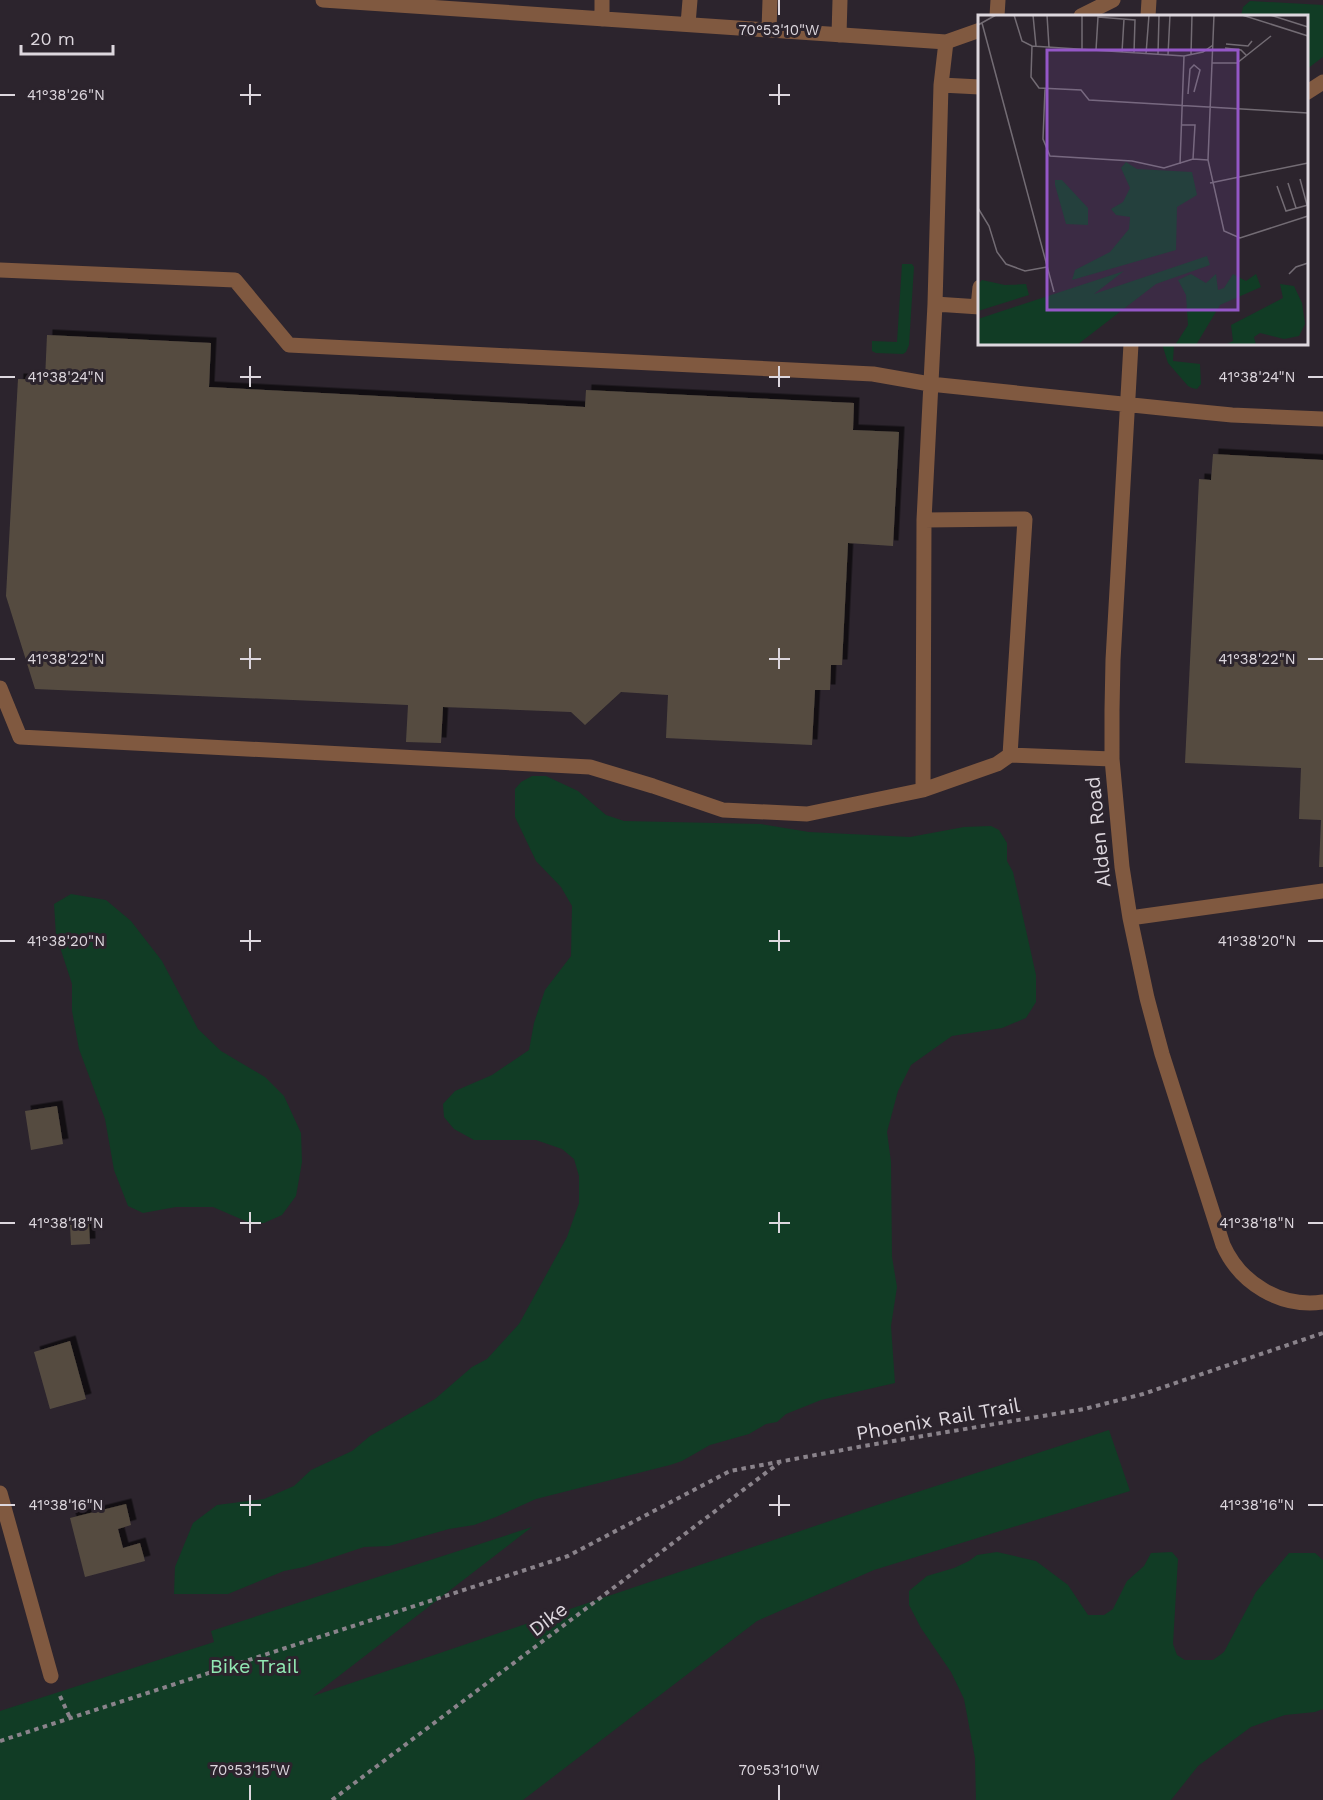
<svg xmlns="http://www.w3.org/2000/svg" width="1323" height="1800" viewBox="0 0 1323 1800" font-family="'Work Sans',sans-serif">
<defs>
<filter id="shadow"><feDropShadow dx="5.5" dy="-5.5" stdDeviation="0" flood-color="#0009"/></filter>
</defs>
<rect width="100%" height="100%" fill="#2c242d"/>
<!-- green -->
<path fill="#113c25" d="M1250,1L1323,5V57L1307,69L1306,16H1241L1243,7Z
M902,264H912L914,267L909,345L906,352L903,354L876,353L872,351V341L897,342Z
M1162,344H1174L1173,361L1200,364L1201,384L1197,389L1192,388L1188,386L1168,363Z
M532,776H546L578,791L606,815L624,821L761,824L809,832L910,837L964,827L991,826L999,830L1007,843V861L1013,872L1036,975V1002L1026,1018L1002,1028L952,1036L911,1065L898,1091L887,1132L891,1162L892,1257L897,1287L891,1326L895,1383L821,1400L786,1414L777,1422L766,1424L749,1434L710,1445L682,1461L670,1465L536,1499L496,1517L474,1525L449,1529L389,1546L364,1547L304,1567L284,1571L228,1594H174L175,1567L193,1523L217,1505L264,1499L294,1486L311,1470L352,1451L370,1436L435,1399L472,1367L487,1359L519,1324L567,1237L579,1203V1176L574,1159L562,1149L536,1140H474L454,1129L444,1117L443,1104L455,1091L492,1075L529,1050L534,1023L545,990L571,956L572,906L561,887L536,861L515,817V789L521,782Z
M71,894L106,900L131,921L162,961L198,1029L221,1051L265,1077L284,1096L301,1133L302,1162L296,1196L282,1215L264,1223H250L213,1207H176L143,1213L128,1206L114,1170L105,1119L79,1049L72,1011V984L56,935L54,904Z
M1109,1430L1130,1491L874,1570L757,1621L523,1800H0V1711L214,1642L211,1631L532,1527L313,1696L877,1505Z
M997,1552L1036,1561L1068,1585L1088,1615H1104L1113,1609L1127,1581L1144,1566L1151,1553L1172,1552L1178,1559L1173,1644L1177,1655L1185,1660H1213L1224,1652L1256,1592L1289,1553H1315L1323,1560V1709L1315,1712L1285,1715L1251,1727L1198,1766L1171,1800H976L975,1758L964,1699L951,1672L921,1628L909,1605V1591L927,1576L954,1568L969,1561L977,1555Z"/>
<!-- building -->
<path fill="#554c41" filter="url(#shadow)" d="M47,335L211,343L209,387L585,407L586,390L854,403L853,430L899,432L893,546L848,543L842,665H831L830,690H815L812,745L666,738L668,695L621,692L585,725L571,712L443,707L441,743L406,742L408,705L35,689L6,596L18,379L45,380Z
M1213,454L1323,460V867H1319L1321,820L1299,819L1301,768L1185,763L1199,479L1211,480Z
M57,1106L63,1144L31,1150L25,1111Z
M89,1224L90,1244L71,1245L70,1225Z
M70,1341L86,1399L50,1409L34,1352Z
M126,1504L131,1525L118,1529L123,1548L140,1543L145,1561L85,1577L70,1518Z"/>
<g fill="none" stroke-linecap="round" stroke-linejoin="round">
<!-- path -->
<path stroke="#8a838b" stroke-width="4" stroke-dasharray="4.5 4.5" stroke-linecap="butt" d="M60,1696L70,1718
M0,1741L568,1556L730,1471L864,1446L1084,1409L1143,1394L1323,1333
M332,1800L779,1463"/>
<!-- minor -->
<path stroke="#805940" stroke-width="15" d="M323,0L946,42L980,30
M997,16L998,0
M1081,16L1113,0
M1148,16L1149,0
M602,19V0
M688,24L690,0
M769,30L770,0
M839,35L840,0
M941,85L980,87
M1306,93L1323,82
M0,270L235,280L289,345L873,374L930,384L1171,409L1232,415L1323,419
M935,304L980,307
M978,307L980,287
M1131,344L1113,660L1112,710V759L1122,867L1130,918L1147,998L1162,1054L1223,1245C1240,1283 1280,1308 1323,1302
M924,520L1025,519L1010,755
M0,688L20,737L590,767L653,786L723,810L807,814L923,790L997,764L1010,755L1112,759
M923,790L924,520L935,304L941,85L946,42
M1130,918L1323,891
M0,1493L51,1676"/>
</g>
<!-- ticks -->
<path fill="none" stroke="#ddd7de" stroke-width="2" d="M779,0V15M250,84V105M779,84V105M0,95H15M240,95H261M769,95H790M250,366V387M779,366V387M0,377H15M240,377H261M769,377H790M1308,377H1323M250,648V669M779,648V669M0,659H15M240,659H261M769,659H790M1308,659H1323M250,930V951M779,930V951M0,941H15M240,941H261M769,941H790M1308,941H1323M250,1212V1233M779,1212V1233M0,1223H15M240,1223H261M769,1223H790M1308,1223H1323M250,1495V1516M779,1495V1516M0,1505H15M240,1505H261M769,1505H790M1308,1505H1323M250,1785V1800M779,1785V1800"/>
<g text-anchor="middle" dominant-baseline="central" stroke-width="6" stroke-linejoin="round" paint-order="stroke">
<!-- street labels -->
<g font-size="20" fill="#ddd7de" stroke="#2c242d">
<text transform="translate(1098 832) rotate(-96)">Alden Road</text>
<text transform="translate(938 1419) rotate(-10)">Phoenix Rail Trail</text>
<text transform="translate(548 1619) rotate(-37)">Dike</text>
</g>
<!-- park labels -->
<g font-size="20" fill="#91e8b3" stroke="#2c242d">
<text x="254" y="1666">Bike Trail</text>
</g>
</g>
<!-- overview -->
<g transform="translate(978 15)">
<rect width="330" height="330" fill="#2c242d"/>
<path d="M148,147L159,154L214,157L219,180L199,192L198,235L94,265L97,255L132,237L151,214L152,202L138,200L133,194L145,187L152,173L143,153ZM84,165L110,193V210L88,209L77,170V165ZM229,241L232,250L178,269L99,330H0V304L146,256L116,279ZM213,259L228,268L238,259L240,275L246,273L255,259L268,266L278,259L283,272L242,290L218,330H197L210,310L208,280L200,265ZM4,265L27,270L48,269L51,280L0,296V269ZM302,269L316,271L324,288L327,309L321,321L306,324L282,318L276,322L278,330H247L255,326L253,310L305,283Z" fill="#113c25"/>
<path fill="none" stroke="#736c74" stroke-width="1.5" d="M36,0L44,26L54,31L206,41L225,37L235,30M55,0L58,31M69,0L71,32M236,0L230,145L246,216L262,223L330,201M264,0L330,21M292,0L330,12M4,8L76,277M0,10L18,0M248,29L270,31L274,26M54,31L53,62L61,73L103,75L111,85L330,98M247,33L263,35L268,40M104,34V0M118,35L120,2L157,5L156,38M144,37L146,4M168,39L171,0M180,39L181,1M213,39L214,0M190,40L192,0M234,48H259L293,21M67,74L65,124L72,141L154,146L186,153L215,144L230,145M210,79L212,54L216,50L222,55L216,77M203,110H217L215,144M202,149L206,41M322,164L329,190M232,168L330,148M310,168L318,193M299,171L308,196L330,190M0,193L11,211L19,237L28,249L47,256L69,252M311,259L318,252L330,248"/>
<path fill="#9457c7" fill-opacity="0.15" stroke="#9457c7" stroke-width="3" d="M69,35H260V295H69Z"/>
<rect width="330" height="330" fill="none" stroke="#ddd7de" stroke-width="3"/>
</g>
<g font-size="15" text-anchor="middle" fill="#ddd7de" stroke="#2c242d" stroke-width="6" stroke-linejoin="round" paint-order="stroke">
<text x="779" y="35">70°53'10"W</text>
<text x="66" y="100">41°38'26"N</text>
<text x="66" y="382">41°38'24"N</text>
<text x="1257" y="382">41°38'24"N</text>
<text x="66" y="664">41°38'22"N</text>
<text x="1257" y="664">41°38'22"N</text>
<text x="66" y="946">41°38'20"N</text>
<text x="1257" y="946">41°38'20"N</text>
<text x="66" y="1228">41°38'18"N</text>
<text x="1257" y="1228">41°38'18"N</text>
<text x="66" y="1510">41°38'16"N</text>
<text x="1257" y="1510">41°38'16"N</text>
<text x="250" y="1775">70°53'15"W</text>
<text x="779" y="1775">70°53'10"W</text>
</g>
<!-- scale -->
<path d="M21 45v9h92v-9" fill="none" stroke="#ddd7de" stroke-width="3"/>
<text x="30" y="45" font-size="18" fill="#ddd7de" stroke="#2c242d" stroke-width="4.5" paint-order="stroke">20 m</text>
</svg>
